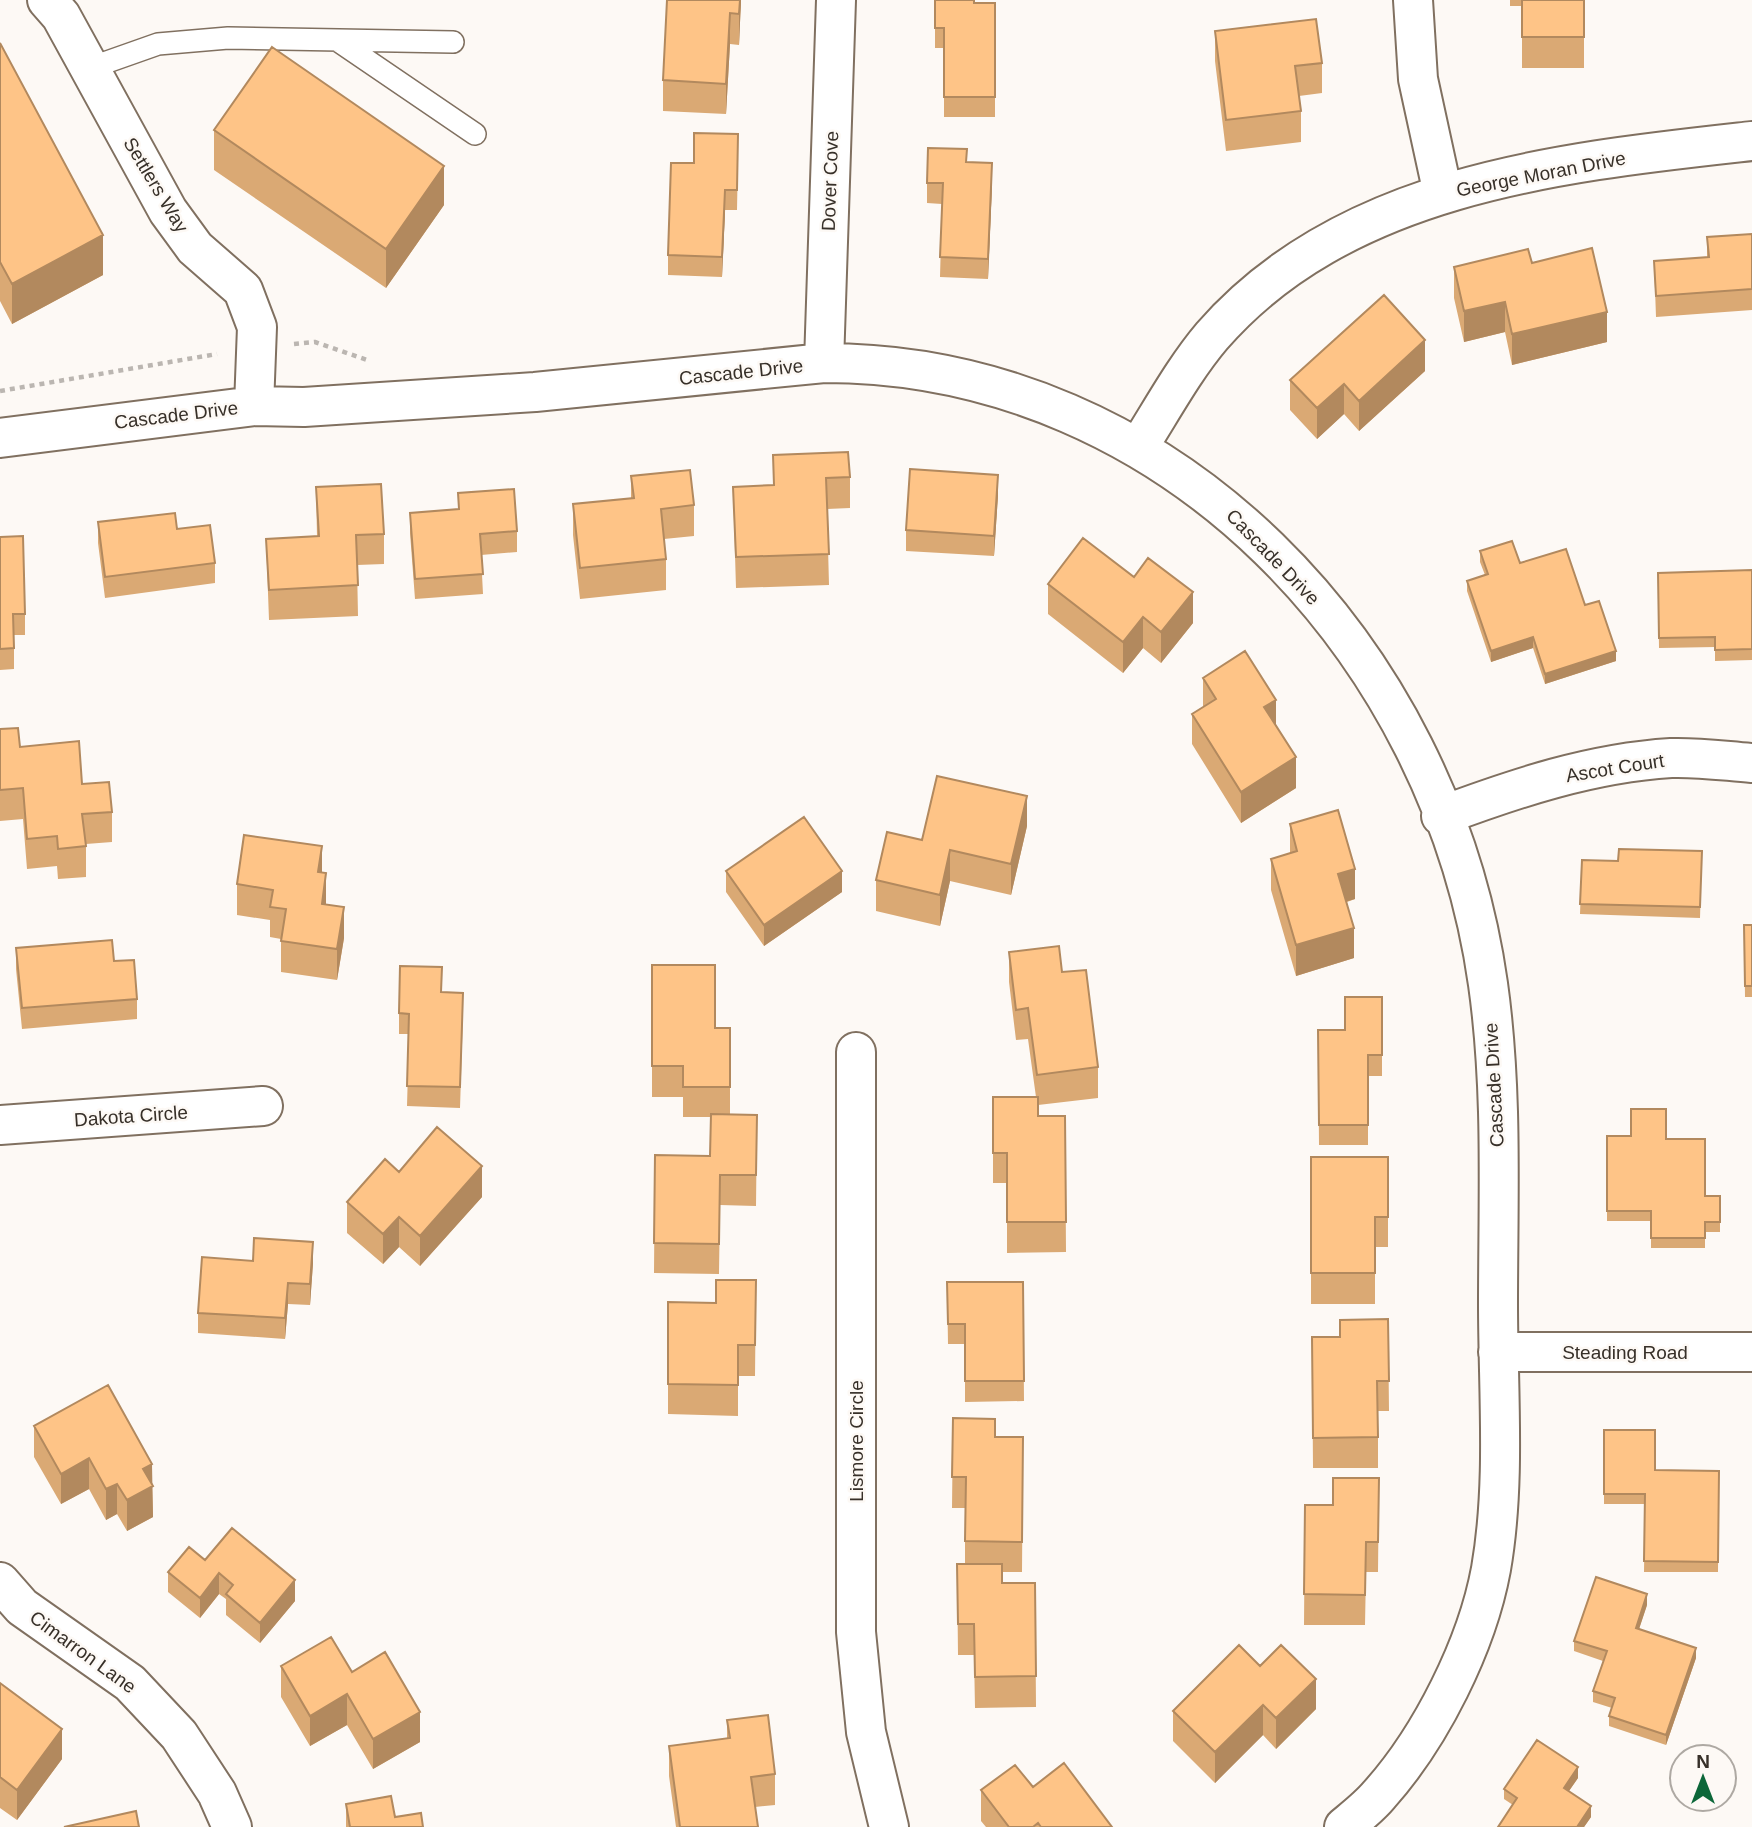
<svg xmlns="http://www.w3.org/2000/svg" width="1752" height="1827" viewBox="0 0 1752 1827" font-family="Helvetica,sans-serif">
<rect width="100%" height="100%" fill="#fdf9f5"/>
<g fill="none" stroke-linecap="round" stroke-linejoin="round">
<!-- service casing -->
<g stroke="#807060" stroke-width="24">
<path id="service" d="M337,40L475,134
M90,68L158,44L228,38L453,42"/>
</g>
<!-- minor casing -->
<g stroke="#807060" stroke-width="42">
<path id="minor" d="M47,0L61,16L168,211L195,248L243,290L257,327L254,406
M1413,0L1418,79L1443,194
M824,363L836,0
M0,438L254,406L304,407L535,392L824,363C1172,363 1441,651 1488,984C1503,1090 1498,1198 1498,1305C1498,1391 1506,1483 1491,1569C1477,1645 1431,1737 1379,1795C1369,1807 1356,1817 1344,1827
M1139,446C1162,410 1184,369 1212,336C1345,183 1563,162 1752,141
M1441,816C1516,788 1591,763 1671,758C1698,757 1725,761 1752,763
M856,1052V1632L866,1732L889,1827
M0,1125L263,1106
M1498,1352H1752
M0,1582L22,1607L130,1683L179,1735L217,1793L232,1827"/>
</g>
<!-- path -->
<path stroke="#bbb6b1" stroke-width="4.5" stroke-dasharray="5 5" stroke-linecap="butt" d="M294,344L315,342L370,361
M0,391L217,354"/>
<!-- service -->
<use href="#service" stroke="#fff" stroke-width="21"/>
<!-- minor -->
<use href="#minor" stroke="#fff" stroke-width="38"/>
</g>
<!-- wall -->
<path fill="#daa974" d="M667,0H741L739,45L730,44L726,114L663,111V80Z
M935,0L974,3H995V117H944V48H935Z
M1510,0H1584V68H1522V6H1510Z
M1215,31L1322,63V93L1299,96L1301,111V142L1226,151L1215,61Z
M0,43L103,275L12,324L0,301Z
M214,130L444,205L386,288L214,170Z
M738,155L737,210H725L722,277L668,275V255L694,163Z
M967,162L992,184L988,279L940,277L942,204L927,203V183Z
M1752,234V310L1656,317L1654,261L1707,257V237Z
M1454,267L1607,342L1512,365L1505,332L1464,342L1454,298Z
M1425,371L1359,431L1344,414L1317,439L1290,410V380Z
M773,455L850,477V508L827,509L829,585L736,588L733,487L773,486Z
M631,476L694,505V536L664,539L666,559V590L580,599L573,535V504L631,498Z
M316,487L384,534V564L357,565L358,616L269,620L266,539L317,536Z
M458,493L517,531V552L481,555L483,594L415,599L410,533V513L458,509Z
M998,495L994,556L906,551V530Z
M98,522L177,529L215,563V583L105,598L98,543Z
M0,537L25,614V635H14V669L0,670Z
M1480,551L1520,563L1585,605L1616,661L1545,684L1533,648L1491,662L1467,591V581L1485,575L1480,562Z
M1752,570V660L1715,661V647L1659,648L1658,573Z
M1048,584L1193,623L1161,663L1143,648L1123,673L1048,614Z
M1203,678L1276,725L1296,788L1241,823L1192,744V714L1203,707Z
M0,729L20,747L82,784L112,812V842L86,844V877L58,879L57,866L27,869L23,819L0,821Z
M1290,824L1355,899L1347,902L1354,958L1296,976L1271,890V859L1290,853Z
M1027,826L1011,895L950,881L940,926L876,911V880L922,840Z
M1702,851L1700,918L1580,914L1582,860L1618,861Z
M726,871L842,892L764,946L726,892Z
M322,873L326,905L344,938L337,980L281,972V939L270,937V920L237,915V884Z
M1744,925H1752V997H1745Z
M16,948L114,961L137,999V1019L22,1029L16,969Z
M1009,952L1062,972L1098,1067V1098L1038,1105V1116H1065L1066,1252L1007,1253V1183H993V1097H1036L1028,1039L1016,1040L1009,982Z
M652,965L715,1028H730V1115H757L756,1206L720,1205L719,1274L654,1273L655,1155L710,1156L711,1117H683V1097H652Z
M441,992L463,1014L460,1108L407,1106L409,1034H399V1013Z
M1382,997V1076H1368V1145H1319L1318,1030H1345Z
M1607,1136L1666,1139L1705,1196H1720V1232H1705V1248H1651V1221H1607Z
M1311,1157H1388V1247H1375V1304H1311Z
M399,1172L482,1197L420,1266L399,1247L383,1264L347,1233V1202Z
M253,1261L313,1263L310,1305L288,1304L285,1339L198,1333V1313Z
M756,1280L755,1376H738V1416L668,1414V1302L716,1303Z
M947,1282H1023L1024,1401L965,1402V1344H948Z
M1388,1319L1389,1411H1378V1468H1313L1312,1337H1340Z
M953,1418L995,1437H1023L1022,1572H1002V1583H1035L1036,1707L975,1708L974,1655H958L957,1564H965V1508H952Z
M34,1426L152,1484L153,1517L127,1531L117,1514L106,1520L89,1489L61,1504L34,1457Z
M1604,1430L1655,1470L1719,1471L1718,1572H1644L1645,1504H1604Z
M1379,1478L1378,1572H1366L1365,1625H1304L1305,1505H1333Z
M205,1560L295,1601L260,1643L226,1615V1599L219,1594L200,1618L168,1592V1572Z
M1647,1605L1639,1629L1696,1658L1666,1745L1609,1726V1716L1612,1708L1593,1702V1691L1603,1661L1574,1651V1641Z
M281,1666L352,1672L420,1742L373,1769L347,1725L310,1746L281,1697Z
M1260,1666L1316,1709L1276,1749L1263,1735L1215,1783L1173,1741V1711Z
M0,1683L62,1759L17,1820L0,1808Z
M727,1720L775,1774V1805L755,1807L758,1827H676L669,1776V1746L727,1739Z
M1578,1778L1569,1791L1591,1817L1584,1827H1498L1513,1805L1504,1799V1789Z
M1033,1787L1112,1827H986L981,1821V1790Z
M346,1804L395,1817L423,1827H346Z"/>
<!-- shaded-wall -->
<path fill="#b2895e" d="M740,0H741L739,45V14Z
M730,13V44L726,114V84Z
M992,163V184L988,279V259Z
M444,166V205L386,288V249Z
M725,190V210L722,277V257Z
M103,235V275L12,324V284Z
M1505,302V332L1464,342V311Z
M1607,312V342L1512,365V334Z
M1425,340V371L1359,431V401Z
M1344,384V414L1317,439V408Z
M998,475V495L994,556V536Z
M1193,592V623L1161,663V632Z
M1143,617V648L1123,673V642Z
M1533,637V648L1491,662V651Z
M1616,651V661L1545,684V674Z
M1276,700V731L1264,707Z
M1296,757V788L1241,823V792Z
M1027,796V826L1011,895V864Z
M322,846V876L318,872Z
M950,850V881L940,926V895Z
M1355,869V899L1338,904V874Z
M842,871V892L764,946V925Z
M326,873V904L322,935V904Z
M344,907V938L337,980V949Z
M1354,928V958L1296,976V945Z
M482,1166V1197L420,1266V1236Z
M399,1217V1247L383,1264V1234Z
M313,1242V1263L310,1305V1284Z
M288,1283V1304L285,1339V1318Z
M89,1458V1489L61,1504V1474Z
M152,1464L153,1517L127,1531V1500L143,1469Z
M117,1484V1514L106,1520V1489Z
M219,1573V1594L200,1618V1598Z
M295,1580V1601L260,1643V1623Z
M1647,1594V1605L1636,1638V1628Z
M1696,1648V1658L1666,1745V1735Z
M1316,1679V1709L1276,1749V1718Z
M347,1694V1725L310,1746V1716Z
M1263,1705V1735L1215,1783V1752Z
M420,1712V1742L373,1769V1739Z
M62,1729V1759L17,1820V1790Z
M1578,1767V1778L1564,1798V1788Z
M1591,1806V1817L1584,1827H1577Z"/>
<!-- building -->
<path fill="#fec487" stroke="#b2895e" stroke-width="2" d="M667,0H740L739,14L730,13L726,84L663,80Z
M935,0H974V3H995V97H944V28H935Z
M1522,0H1584V37H1522Z
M1316,19L1322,63L1295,66L1301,111L1226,120L1215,31Z
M0,43L103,235L12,284L0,262Z
M272,47L444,166L386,249L214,130Z
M694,133L738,134L737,190H725L722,257L668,255L671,163H694Z
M928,148L967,149L966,162L992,163L988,259L940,257L943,183H927Z
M1752,234V289L1656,296L1654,261L1709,257L1707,237Z
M1592,248L1607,312L1512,334L1505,302L1464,311L1454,267L1528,249L1532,263Z
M1384,295L1425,340L1359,401L1344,384L1317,408L1290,380Z
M848,452L850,477L826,478L829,554L736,557L733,487L774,485L773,455Z
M910,469L998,475L994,536L906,530Z
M690,470L694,505L661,509L666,559L580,568L573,504L634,498L631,476Z
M381,484L384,534L356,535L358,585L269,590L266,539L319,536L316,487Z
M514,489L517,531L480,534L483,574L415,579L410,513L459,509L458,493Z
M175,513L177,529L210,525L215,563L105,577L98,522Z
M23,536L25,614H13L14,648L0,649V537Z
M1083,538L1134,577L1148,558L1193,592L1161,632L1143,617L1123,642L1048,584Z
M1512,541L1520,563L1566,549L1585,605L1599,601L1616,651L1545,674L1533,637L1491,651L1467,581L1488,574L1480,551Z
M1752,570V649L1715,650V637L1659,638L1658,573Z
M1245,651L1276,700L1264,707L1296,757L1241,792L1192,714L1216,699L1203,678Z
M18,728L20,747L79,741L82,784L109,782L112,812L82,814L86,846L58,849L57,836L27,839L23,788L0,790V729Z
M937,776L1027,796L1011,864L950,850L940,895L876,880L887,832L922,840Z
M1338,810L1355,869L1338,874L1354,928L1296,945L1271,859L1297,851L1290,824Z
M804,817L842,871L764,925L726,871Z
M244,835L322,846L318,872L326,873L322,904L344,907L337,949L281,941L286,909L270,907L273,890L237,884Z
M1619,849L1702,851L1700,907L1580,904L1582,860L1618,861Z
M1744,925H1752V986H1745Z
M112,940L114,961L134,960L137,999L22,1008L16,948Z
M1059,946L1062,972L1086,970L1098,1067L1037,1075L1028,1008L1016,1010L1009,952Z
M652,965H715V1028H730V1087H683V1066H652Z
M400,966L442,967L441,992L463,993L460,1087L407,1086L409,1014L399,1013Z
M1345,997H1382V1055H1368V1125H1319L1318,1030H1345Z
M993,1097H1038V1116H1065L1066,1222H1007V1153H993Z
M1631,1109H1666V1139H1705V1196H1720V1222H1705V1238H1651V1211H1607V1136H1631Z
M711,1114L757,1115L756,1175H720L719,1244L654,1243L655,1155L710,1156Z
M437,1127L482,1166L420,1236L399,1217L383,1234L347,1202L385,1159L399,1172Z
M1311,1157H1388V1217H1375V1273H1311Z
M254,1238L313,1242L310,1284L288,1283L285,1318L198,1313L202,1257L253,1261Z
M716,1280H756L755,1345H738V1385L668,1384V1302L716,1303Z
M947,1282H1023L1024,1381H965V1324H948Z
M1388,1319L1389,1381H1377L1378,1437L1313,1438L1312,1337H1340V1320Z
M108,1385L152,1464L143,1469L153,1486L127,1500L117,1484L106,1489L89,1458L61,1474L34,1426Z
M953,1418L995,1419V1437H1023L1022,1542L965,1541L966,1477H952Z
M1604,1430H1655V1470L1719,1471L1718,1562L1644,1561L1645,1494H1604Z
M1333,1478H1379L1378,1542H1366L1365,1595L1304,1594L1305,1505H1333Z
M232,1528L295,1580L260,1623L226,1594L233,1585L219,1573L200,1598L168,1572L189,1547L205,1560Z
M957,1564H1002V1583H1035L1036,1676L975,1677L974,1624H958Z
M1596,1577L1647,1594L1636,1628L1696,1648L1666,1735L1609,1716L1615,1698L1593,1691L1607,1651L1574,1641Z
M331,1637L352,1672L385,1652L420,1712L373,1739L347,1694L310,1716L281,1666Z
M1239,1645L1260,1666L1281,1645L1316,1679L1276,1718L1263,1705L1215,1752L1173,1711Z
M0,1683L62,1729L17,1790L0,1777Z
M768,1715L775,1774L751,1777L758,1827H680L669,1746L730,1738L727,1720Z
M1537,1740L1578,1767L1564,1788L1591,1806L1577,1827H1498L1517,1798L1504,1789Z
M1064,1763L1112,1827H1041L1038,1823L1033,1827H1009L981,1790L1015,1765L1033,1787Z
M391,1796L395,1817L421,1813L423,1827H350L346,1804Z
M136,1811L139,1827H64Z"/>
<g text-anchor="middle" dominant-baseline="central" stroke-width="5" stroke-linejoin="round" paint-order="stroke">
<!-- street labels -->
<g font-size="19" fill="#373029" stroke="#fdf9f5">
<text transform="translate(1541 174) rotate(-11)">George Moran Drive</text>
<text transform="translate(830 181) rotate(-88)">Dover Cove</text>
<text transform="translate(156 185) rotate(59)">Settlers Way</text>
<text transform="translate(741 372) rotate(-6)">Cascade Drive</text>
<text transform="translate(176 415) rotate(-7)">Cascade Drive</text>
<text transform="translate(1273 557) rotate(46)">Cascade Drive</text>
<text transform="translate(1615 768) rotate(-9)">Ascot Court</text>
<text transform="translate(1494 1085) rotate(-93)">Cascade Drive</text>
<text transform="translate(131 1116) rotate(-4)">Dakota Circle</text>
<text x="1625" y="1352">Steading Road</text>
<text transform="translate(856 1441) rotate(-90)">Lismore Circle</text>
<text transform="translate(83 1652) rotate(36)">Cimarron Lane</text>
</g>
</g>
<!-- north arrow -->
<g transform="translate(1703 1778)"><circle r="33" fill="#fdf9f5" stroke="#aea9a3" stroke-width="2"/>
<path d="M0-5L12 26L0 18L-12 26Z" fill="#0c6739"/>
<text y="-10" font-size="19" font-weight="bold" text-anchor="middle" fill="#373029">N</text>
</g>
</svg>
